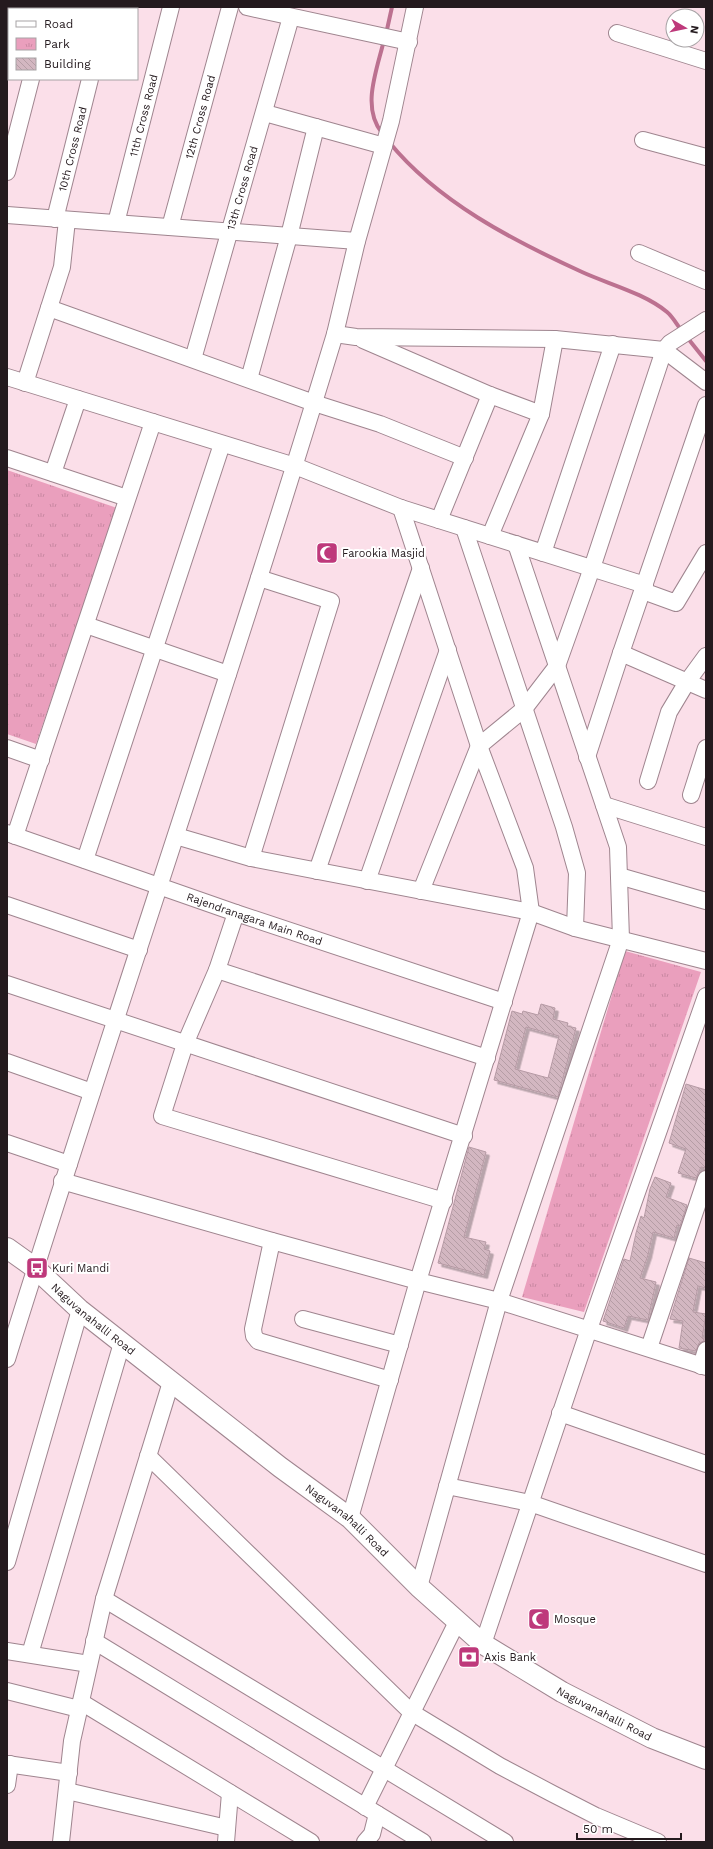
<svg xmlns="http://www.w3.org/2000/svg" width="713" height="1849" viewBox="0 0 713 1849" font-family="'Work Sans',sans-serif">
<defs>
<pattern id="park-tufts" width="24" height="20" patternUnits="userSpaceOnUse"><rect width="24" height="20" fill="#ea9fbd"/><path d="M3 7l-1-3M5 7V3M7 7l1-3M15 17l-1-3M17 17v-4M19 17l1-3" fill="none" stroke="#c988a2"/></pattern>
<pattern id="building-back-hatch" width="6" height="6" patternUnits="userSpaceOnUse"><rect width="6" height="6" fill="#d3b7c1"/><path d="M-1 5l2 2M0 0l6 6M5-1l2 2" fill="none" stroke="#b59da5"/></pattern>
<filter id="shadow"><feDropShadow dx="3.5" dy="3.5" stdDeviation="0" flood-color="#0004"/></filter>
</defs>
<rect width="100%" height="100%" fill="#fbdfe9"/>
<!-- park -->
<path fill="url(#park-tufts)" d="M7,470L117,508L36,744L7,734Z
M625,951L701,972L584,1312L522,1297Z"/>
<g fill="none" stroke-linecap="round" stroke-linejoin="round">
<!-- stream -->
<path stroke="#bc7190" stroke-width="4" d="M386,34L392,7
M382,133C361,107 377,70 384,40
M389,142C438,202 512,240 582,272C608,284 644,293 667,312C673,317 677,325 682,331
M686,336L706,361"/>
</g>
<!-- building -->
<path fill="url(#building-back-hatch)" stroke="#b59aa4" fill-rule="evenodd" filter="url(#shadow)" d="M541,1004L555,1008L553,1019L568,1023L567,1026L576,1028L558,1097L494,1080L512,1011L522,1014L523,1011L538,1015ZM526,1027L559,1036L548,1078L515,1069Z
M686,1084L706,1090V1168L701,1167L696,1178L678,1173L686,1149L669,1143Z
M469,1147L486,1152L464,1237L486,1242L484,1249L490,1251L484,1275L438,1263Z
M655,1177L671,1183L666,1197L687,1205L680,1226L677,1225L674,1238L653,1232L648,1255L640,1278L656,1282L648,1320L628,1316L624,1328L603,1321L624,1259L630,1261L636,1233L641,1216L644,1218L650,1189Z
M689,1258L706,1263V1288L698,1286L693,1312L706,1314L702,1338H704V1341L699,1343L696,1351L679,1348L683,1321L670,1319Z"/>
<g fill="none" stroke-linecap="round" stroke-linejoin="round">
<!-- minor casing -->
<g stroke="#9f858f" stroke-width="18">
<g id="minor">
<path d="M247,7L409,42"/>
<path d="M49,9L50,7"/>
<path d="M108,9V7"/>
<path d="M617,33L706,61"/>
<path d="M265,113L384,146"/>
<path d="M643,140L706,157"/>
<path d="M7,172L31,79"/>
<path d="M7,215L357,241"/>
<path id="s1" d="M55,219L90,79"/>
<path id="s2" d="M116,223L171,7"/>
<path id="s3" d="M170,227L230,7"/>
<path d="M639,253L706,281"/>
<path d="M49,308L314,403L380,424L465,458"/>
<path d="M335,334L356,337L555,339L664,350L706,382"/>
<path d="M363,340L490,395L541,414"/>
<path id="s4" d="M193,359L291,17"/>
<path d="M7,377L295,466L401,508L645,585"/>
<path d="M249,379L289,236L316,127"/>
<path d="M25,383L62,267L67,220"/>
<path d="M7,458L127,498"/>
<path d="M53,473L78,399"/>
<path d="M439,520L490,395"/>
<path d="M464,528L564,827L577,873L575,928"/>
<path d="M490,536L541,414L555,339"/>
<path d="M543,553L613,344"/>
<path d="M643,591L676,603L706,553"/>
<path d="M86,625L228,674"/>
<path d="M621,653L706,690"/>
<path d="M7,748L41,760"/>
<path d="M587,757L621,653L706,405"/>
<path d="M648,781L669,712L687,682L706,656"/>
<path d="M691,795L706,748"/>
<path d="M604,805L706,837"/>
<path id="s5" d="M7,833L236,913L504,1002"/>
<path d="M15,836L153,422"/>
<path d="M176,836L251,858L531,912L575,928L706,961"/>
<path d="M251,858L331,601L259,578"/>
<path d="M85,860L222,444"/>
<path d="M317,871L421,568"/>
<path d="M619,876L706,901"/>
<path d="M367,881L448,650"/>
<path d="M421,891L479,746L524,709L557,666L592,568L664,350L670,343L706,320"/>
<path d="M7,905L139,950"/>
<path d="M236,913L217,970L185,1044L162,1116L444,1201"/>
<path d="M217,970L487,1058"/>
<path d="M7,984L464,1136"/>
<path d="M7,1062L92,1092"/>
<path d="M7,1143L69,1164"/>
<path d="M62,1181L272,1241L418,1281L499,1301L706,1367"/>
<path d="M272,1241L253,1329L254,1336L258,1341L390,1380"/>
<path d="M303,1319L400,1345"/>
<path d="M649,1348L706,1179"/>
<path d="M7,1359C114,1016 231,677 335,334L357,241L391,121L415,7"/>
<path d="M701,1366L706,1350"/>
<path d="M560,1413L706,1464"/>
<path d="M148,1456L411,1712L500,1766L553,1794L596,1816L658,1842"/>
<path d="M447,1486L530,1503L706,1564"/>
<path d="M350,1518L418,1281L531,912L525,868L479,746L401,508"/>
<path d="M7,1562L80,1310"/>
<path d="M419,1587L499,1301L621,939L618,847L516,544"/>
<path d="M104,1599L505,1842"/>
<path d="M94,1641L423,1842"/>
<path d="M483,1644L589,1329L706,996"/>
<path d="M7,1651L89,1664"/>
<path d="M30,1654L122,1343"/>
<path d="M7,1691L79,1709"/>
<path d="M81,1702L311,1842"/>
<path d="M7,1764L69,1773"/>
<path d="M7,1785L10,1764"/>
<path d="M67,1791L227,1828"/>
<path d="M365,1807L457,1622"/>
<path d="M61,1842L72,1741L104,1599L171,1382"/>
<path d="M226,1842L230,1793"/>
<path d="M365,1842L372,1834L377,1814"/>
</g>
</g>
<!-- tertiary casing -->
<g stroke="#9f858f" stroke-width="22">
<g id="tertiary">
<path id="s6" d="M7,1248L35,1268L80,1310L280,1467L350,1518L419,1587L483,1644L562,1692L652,1738L706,1759"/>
</g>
</g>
<!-- minor -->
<use href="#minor" stroke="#fff" stroke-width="16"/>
<!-- tertiary -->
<use href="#tertiary" stroke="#fff" stroke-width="20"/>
</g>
<!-- icons -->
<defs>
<g id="mosque-square" transform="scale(1.15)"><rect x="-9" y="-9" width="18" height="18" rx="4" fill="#be397b" stroke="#fff"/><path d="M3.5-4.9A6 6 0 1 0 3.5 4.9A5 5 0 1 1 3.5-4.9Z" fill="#fff"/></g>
<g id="bus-square" transform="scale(1.15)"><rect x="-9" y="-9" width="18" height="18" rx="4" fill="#be397b" stroke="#fff"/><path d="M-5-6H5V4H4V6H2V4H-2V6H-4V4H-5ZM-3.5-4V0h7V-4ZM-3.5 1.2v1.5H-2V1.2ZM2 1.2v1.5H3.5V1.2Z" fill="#fff"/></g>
<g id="bank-square" transform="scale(1.15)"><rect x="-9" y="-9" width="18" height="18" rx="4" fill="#be397b" stroke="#fff"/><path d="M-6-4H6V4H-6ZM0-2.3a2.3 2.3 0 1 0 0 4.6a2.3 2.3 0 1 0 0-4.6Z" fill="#fff"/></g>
</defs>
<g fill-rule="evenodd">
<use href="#mosque-square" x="327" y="553"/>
<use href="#bus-square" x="37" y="1268"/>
<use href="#mosque-square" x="539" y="1619"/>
<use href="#bank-square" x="469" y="1657"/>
</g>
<g text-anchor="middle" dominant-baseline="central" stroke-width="4" stroke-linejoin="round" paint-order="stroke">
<!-- street labels -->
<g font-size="11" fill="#241a1e" stroke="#fff">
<text stroke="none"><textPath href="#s2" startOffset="111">11th Cross Road</textPath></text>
<text stroke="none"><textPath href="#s3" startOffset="114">12th Cross Road</textPath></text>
<text stroke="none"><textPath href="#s1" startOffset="72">10th Cross Road</textPath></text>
<text stroke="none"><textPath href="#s4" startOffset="178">13th Cross Road</textPath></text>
<text stroke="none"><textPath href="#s5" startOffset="262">Rajendranagara Main Road</textPath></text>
<text stroke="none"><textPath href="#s6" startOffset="112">Naguvanahalli Road</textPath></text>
<text stroke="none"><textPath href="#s6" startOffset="436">Naguvanahalli Road</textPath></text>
<text stroke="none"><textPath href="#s6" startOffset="760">Naguvanahalli Road</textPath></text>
</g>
<!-- poi labels -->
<g font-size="11" fill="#241a1e" stroke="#fff" text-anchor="start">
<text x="342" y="553">Farookia Masjid</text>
<text x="52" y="1268">Kuri Mandi</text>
<text x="554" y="1619">Mosque</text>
<text x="484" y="1657">Axis Bank</text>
</g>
</g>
<!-- border -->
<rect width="713" height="1849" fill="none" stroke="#241a1e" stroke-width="16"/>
<!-- legend -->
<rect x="8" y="8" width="130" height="72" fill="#ffffff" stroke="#a7a3a5"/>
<rect x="16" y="21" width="20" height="6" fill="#ffffff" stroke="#a7a3a5"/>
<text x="44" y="28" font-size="12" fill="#241a1e">Road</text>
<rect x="16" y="38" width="20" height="12" fill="url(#park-tufts)" stroke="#a7a3a5"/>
<text x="44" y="48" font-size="12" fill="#241a1e">Park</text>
<rect x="16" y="58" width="20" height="12" fill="url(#building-back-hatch)" stroke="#a7a3a5"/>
<text x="44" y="68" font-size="12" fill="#241a1e">Building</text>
<!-- north arrow -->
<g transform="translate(685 28) rotate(99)"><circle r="19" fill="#ffffff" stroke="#a7a3a5"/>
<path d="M0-3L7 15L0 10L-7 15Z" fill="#be397b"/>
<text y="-6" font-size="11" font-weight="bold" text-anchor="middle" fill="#241a1e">N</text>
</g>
<!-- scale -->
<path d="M577 1833v6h104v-6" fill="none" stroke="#241a1e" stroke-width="2"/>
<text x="583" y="1833" font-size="12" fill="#241a1e" stroke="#ffffff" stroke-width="3" paint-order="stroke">50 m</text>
</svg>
